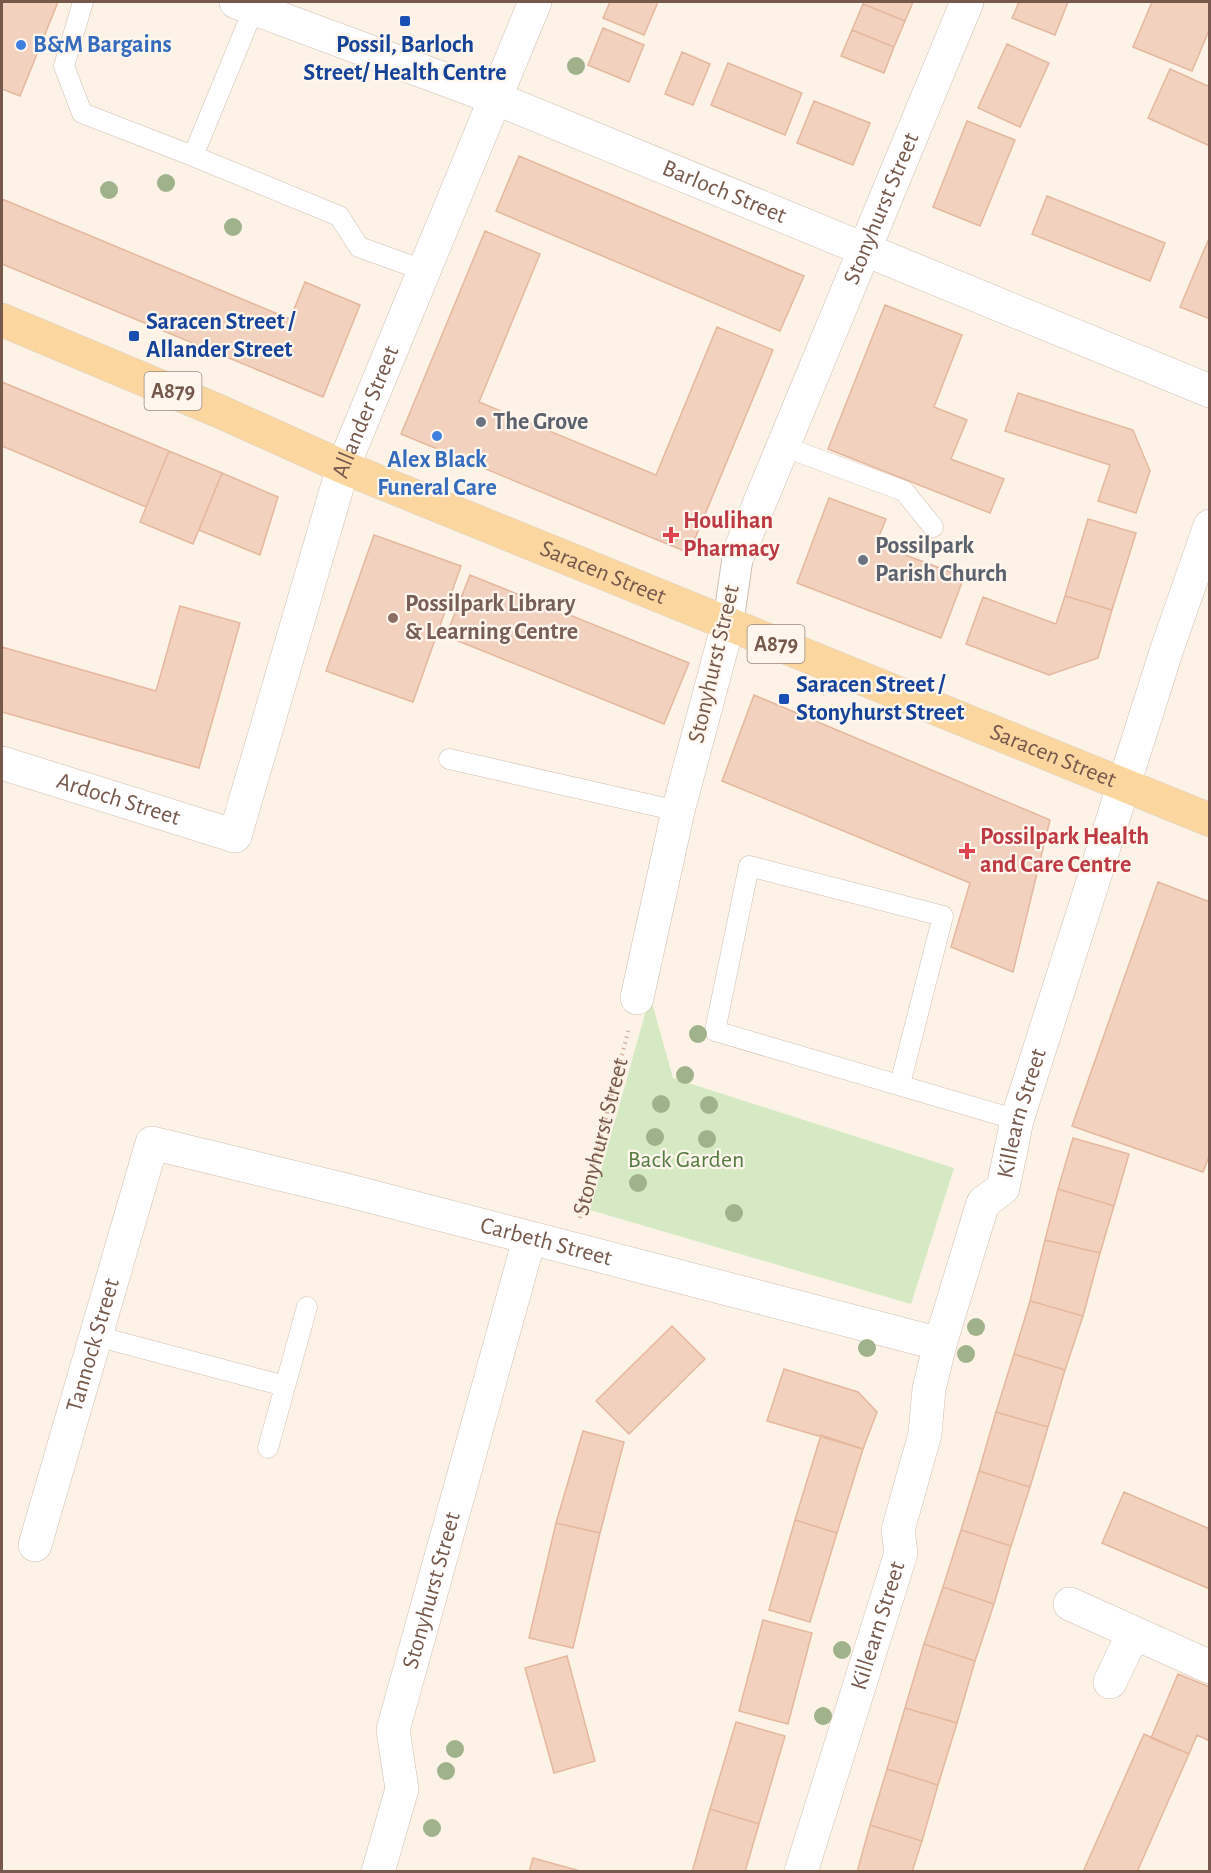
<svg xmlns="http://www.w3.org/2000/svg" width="1211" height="1873" viewBox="0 0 1211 1873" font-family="'Alegreya Sans',sans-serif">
<rect width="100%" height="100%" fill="#fcf3e6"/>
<!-- green -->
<path fill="#d5eac4" d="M650,996L673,1078L954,1168L911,1304L590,1210Z"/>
<!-- building -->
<path fill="#f2d1be" stroke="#e5b79e" stroke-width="1.5" d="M2,2H58L20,96L2,89Z
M610,2H658L644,35L603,18Z
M864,2H913L905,21L863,4Z
M1019,2H1068L1055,35L1012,18Z
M1152,2H1210V28L1192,71L1133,47Z
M863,4L905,21L894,47L852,30Z
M603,28L644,45L629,82L588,65Z
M852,30L894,47L884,73L841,56Z
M1007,44L1049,63L1020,127L978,108Z
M682,52L710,64L693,105L665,94Z
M728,63L802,93L785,135L711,105Z
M1170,69L1210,87V146L1148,118Z
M814,101L870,123L853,165L797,143Z
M967,121L1015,140L980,226L933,207Z
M519,156L804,276L780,331L496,211Z
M1047,196L1165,243L1150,281L1032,234Z
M2,199L290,319L305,282L360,305L323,397L2,264Z
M485,231L540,254L479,402L656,475L717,327L773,350L689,553L401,434Z
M1210,236V319L1180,307Z
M885,305L962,335L934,407L967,420L951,459L1004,479L990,513L828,449Z
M2,382L169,451L146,507L2,446Z
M1018,393L1133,430L1150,471L1136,513L1098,501L1110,465L1005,431Z
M169,451L222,473L193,544L140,522Z
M222,473L278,497L260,555L199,530Z
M829,498L886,519L876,544L964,577L941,638L797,583Z
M1088,519L1136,533L1112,610L1065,596Z
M374,535L461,566L413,702L326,671Z
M470,575L689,663L664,724L446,636Z
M1065,596L1112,610L1098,658L1049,675L966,644L983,597L1056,624Z
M180,606L240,623L199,768L2,712V647L156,691Z
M754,695L1050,820L1013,972L951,947L970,883L722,781Z
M1158,882L1210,902V1154L1203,1172L1072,1126Z
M1073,1138L1129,1154L1114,1206L1058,1189Z
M1058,1189L1114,1206L1100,1253L1045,1240Z
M1045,1240L1100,1253L1083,1316L1030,1301Z
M1030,1301L1083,1316L1065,1370L1014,1354Z
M672,1326L705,1359L629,1434L596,1401Z
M1014,1354L1065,1370L1048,1427L996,1412Z
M784,1369L858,1392L877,1412L863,1449L767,1421Z
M996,1412L1048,1427L1030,1487L979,1471Z
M583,1431L624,1442L600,1533L556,1523Z
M821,1435L863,1449L837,1533L795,1520Z
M979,1471L1030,1487L1011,1546L961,1530Z
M1124,1492L1210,1529V1589L1102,1543Z
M795,1520L837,1533L810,1622L769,1610Z
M556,1523L600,1533L573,1648L529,1638Z
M961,1530L1011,1546L994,1604L943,1587Z
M943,1587L994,1604L975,1661L924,1644Z
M763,1620L812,1633L788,1724L739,1711Z
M924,1644L975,1661L957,1723L905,1708Z
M567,1656L595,1761L554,1773L525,1668Z
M1178,1674L1210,1687V1741L1197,1735L1189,1754L1151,1738Z
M905,1708L957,1723L938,1785L887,1769Z
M736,1722L785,1736L759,1824L710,1809Z
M1144,1734L1189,1754L1137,1872H1083Z
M887,1769L938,1785L922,1841L870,1825Z
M710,1809L759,1824L745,1872H692Z
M870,1825L922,1841L912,1872H857Z
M533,1858L584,1872H529Z"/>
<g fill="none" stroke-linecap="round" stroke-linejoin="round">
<!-- service casing -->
<g stroke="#d0bdaf" stroke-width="21">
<path id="service" d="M83,2L64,66L82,113L193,156
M254,8L193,156L339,216L359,247L423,270
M782,446L904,491L933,527
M449,759L678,811
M900,1084L943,916L749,866L715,1031L1017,1120
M96,1336L285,1386
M268,1448L307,1307"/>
</g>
<!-- pedestrian casing -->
<g stroke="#d0bdaf" stroke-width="32">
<path id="pedestrian" d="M728,624L738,555"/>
</g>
<!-- minor casing -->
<g stroke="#d0bdaf" stroke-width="34">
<g id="minor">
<path id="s2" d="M236,2L495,98L1210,391"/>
<path id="s3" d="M738,555L967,2"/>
<path id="s4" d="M2,763L235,836L343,467L535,2"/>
<path d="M637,998L678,811L728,624"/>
<path id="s5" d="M35,1545L152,1143L350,1191L940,1344"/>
<path d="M1070,1604L1210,1667"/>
<path d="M1110,1682L1133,1634"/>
<path id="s6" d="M378,1872L402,1789L393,1730L529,1240"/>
<path id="s7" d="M801,1872L901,1553L898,1530L925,1434L929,1389L940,1344L983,1203L1003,1188L1017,1120L1167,649L1210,526"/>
</g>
</g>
<!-- primary casing -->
<g stroke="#d9d1cd" stroke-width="34">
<g id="primary">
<path id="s8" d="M2,320L221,412L343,467L1210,820"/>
</g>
</g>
<!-- path -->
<path stroke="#d7b4a1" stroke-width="4" stroke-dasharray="1.5 4.5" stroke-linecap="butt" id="s1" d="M580,1218L629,1028"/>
<!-- service -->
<use href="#service" stroke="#fff" stroke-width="20"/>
<!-- pedestrian -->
<use href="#pedestrian" stroke="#fff" stroke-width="30"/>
<!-- minor -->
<use href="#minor" stroke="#fff" stroke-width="33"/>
<!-- primary -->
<use href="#primary" stroke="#fbd69f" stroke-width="33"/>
</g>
<!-- trees -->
<g fill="#a0b28c">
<circle cx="576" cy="66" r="9"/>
<circle cx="166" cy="183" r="9"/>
<circle cx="109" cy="190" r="9"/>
<circle cx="233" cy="227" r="9"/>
<circle cx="698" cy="1034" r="9"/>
<circle cx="685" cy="1075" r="9"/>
<circle cx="661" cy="1104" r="9"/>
<circle cx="709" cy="1105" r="9"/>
<circle cx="655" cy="1137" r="9"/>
<circle cx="707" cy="1139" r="9"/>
<circle cx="638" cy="1183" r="9"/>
<circle cx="734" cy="1213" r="9"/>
<circle cx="976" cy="1327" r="9"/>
<circle cx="867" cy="1348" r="9"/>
<circle cx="966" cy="1354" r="9"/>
<circle cx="842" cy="1650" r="9"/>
<circle cx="823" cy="1716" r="9"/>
<circle cx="455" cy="1749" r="9"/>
<circle cx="446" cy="1771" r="9"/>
<circle cx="432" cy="1828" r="9"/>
</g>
<!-- markers -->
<g fill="#1a4fb4" stroke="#fff7ed" stroke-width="2">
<rect x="399" y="15" width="12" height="12" rx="3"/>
<rect x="128" y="330" width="12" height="12" rx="3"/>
<rect x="778" y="693" width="12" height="12" rx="3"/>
</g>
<g fill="#3f7fe0" stroke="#fff7ed" stroke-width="2">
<circle cx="21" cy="45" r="6"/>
<circle cx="437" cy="436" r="6"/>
</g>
<g fill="#6b7280" stroke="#fff7ed" stroke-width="2">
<circle cx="481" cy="422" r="6"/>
<circle cx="863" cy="560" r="6"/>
</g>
<g fill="#e0444e" stroke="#fff7ed" stroke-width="2">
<path d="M668 526h6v6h6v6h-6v6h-6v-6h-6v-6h6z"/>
<path d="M964 842h6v6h6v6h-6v6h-6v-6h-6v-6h6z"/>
</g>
<circle fill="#8d6e63" stroke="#fff7ed" stroke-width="2" cx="393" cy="618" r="6"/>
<g text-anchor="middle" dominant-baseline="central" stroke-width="4.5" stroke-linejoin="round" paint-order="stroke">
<!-- shield labels -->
<g fill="#fff7ed" stroke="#9f887c" stroke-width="1.5">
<rect x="144.5" y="372" width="57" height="38" rx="4.5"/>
<rect x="747.5" y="625" width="57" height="38" rx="4.5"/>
</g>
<g font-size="22" font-weight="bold" fill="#76594b">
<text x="173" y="391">A879</text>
<text x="776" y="644">A879</text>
</g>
<!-- shop labels -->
<g font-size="24" font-weight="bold" fill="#366cbe" stroke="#fff7ed" text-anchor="start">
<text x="33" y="45">B&amp;M Bargains</text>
<text x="437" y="460" text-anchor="middle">Alex Black<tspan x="437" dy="28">Funeral Care</tspan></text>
</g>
<!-- transit labels -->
<g font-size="24" font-weight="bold" fill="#164399" stroke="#fff7ed" text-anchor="start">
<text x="405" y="45" text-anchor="middle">Possil, Barloch<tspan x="405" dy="28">Street/ Health Centre</tspan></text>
<text x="146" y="322">Saracen Street /<tspan x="146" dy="28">Allander Street</tspan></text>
<text x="796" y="685">Saracen Street /<tspan x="796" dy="28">Stonyhurst Street</tspan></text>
</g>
<!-- street labels -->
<g font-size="24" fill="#76594b" stroke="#fff7ed">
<text stroke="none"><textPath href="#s2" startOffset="524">Barloch Street</textPath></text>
<text stroke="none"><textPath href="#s3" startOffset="375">Stonyhurst Street</textPath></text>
<text stroke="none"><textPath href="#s4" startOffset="688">Allander Street</textPath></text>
<text stroke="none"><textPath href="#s8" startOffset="652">Saracen Street</textPath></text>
<text transform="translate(714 664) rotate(-77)">Stonyhurst Street</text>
<text stroke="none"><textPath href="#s8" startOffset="1138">Saracen Street</textPath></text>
<text stroke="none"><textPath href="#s4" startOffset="122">Ardoch Street</textPath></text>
<text stroke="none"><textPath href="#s7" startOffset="798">Killearn Street</textPath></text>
<text stroke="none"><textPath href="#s1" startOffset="84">Stonyhurst Street</textPath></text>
<text stroke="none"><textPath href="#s5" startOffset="825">Carbeth Street</textPath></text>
<text stroke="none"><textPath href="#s5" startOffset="208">Tannock Street</textPath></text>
<text stroke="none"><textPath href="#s6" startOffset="291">Stonyhurst Street</textPath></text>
<text stroke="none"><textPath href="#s7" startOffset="258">Killearn Street</textPath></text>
</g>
<!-- worship labels -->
<g font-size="24" font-weight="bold" fill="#5b616d" stroke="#fff7ed" text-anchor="start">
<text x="493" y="422">The Grove</text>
<text x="875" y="546">Possilpark<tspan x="875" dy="28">Parish Church</tspan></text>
</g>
<!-- health labels -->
<g font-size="24" font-weight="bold" fill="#be3a42" stroke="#fff7ed" text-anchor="start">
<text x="683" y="521">Houlihan<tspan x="683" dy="28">Pharmacy</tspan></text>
<text x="980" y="837">Possilpark Health<tspan x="980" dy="28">and Care Centre</tspan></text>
</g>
<!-- education labels -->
<g font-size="24" font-weight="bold" fill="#785e54" stroke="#fff7ed" text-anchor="start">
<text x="405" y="604">Possilpark Library<tspan x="405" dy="28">&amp; Learning Centre</tspan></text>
</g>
<!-- park labels -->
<g font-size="24" fill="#557c42" stroke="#fff7ed">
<text x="686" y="1160">Back Garden</text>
</g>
</g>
<!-- border -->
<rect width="1211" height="1873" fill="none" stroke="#76594b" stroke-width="6"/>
</svg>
